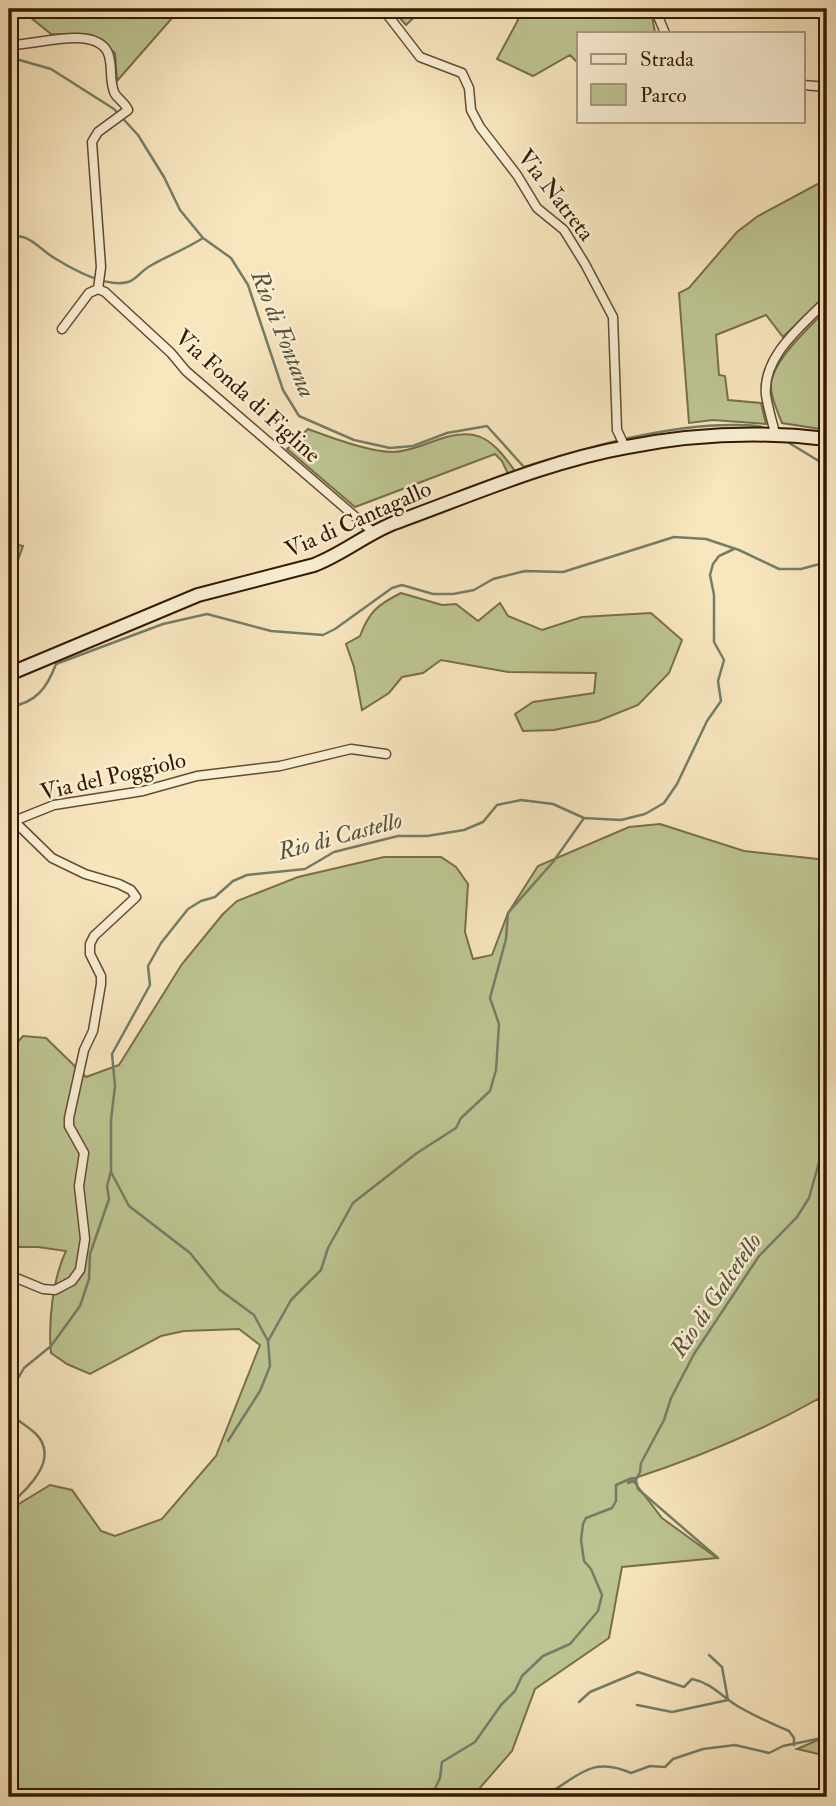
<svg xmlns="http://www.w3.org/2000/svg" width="836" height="1806" viewBox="0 0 836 1806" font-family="'IM FELL Double Pica',serif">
<rect width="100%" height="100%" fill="#f8e6bf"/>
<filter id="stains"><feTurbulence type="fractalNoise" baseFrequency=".00286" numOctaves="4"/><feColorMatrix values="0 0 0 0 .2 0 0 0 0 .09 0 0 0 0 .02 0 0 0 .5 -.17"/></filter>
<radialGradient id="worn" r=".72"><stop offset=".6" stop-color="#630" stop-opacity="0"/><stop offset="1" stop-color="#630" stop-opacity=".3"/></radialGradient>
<!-- green -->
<path fill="#bdc592" stroke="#786f49" stroke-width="2" d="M20,9H180L117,81L115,53L92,35L51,34Z
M392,9H423L406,25Z
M512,9H651L655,33H579V64L570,55L533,76L497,59L518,20Z
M827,179V294L783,337L766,315L716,335L719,375L725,376L728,400L761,403L766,424L713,420L689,423L679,293L689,288L737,232L758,216Z
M827,309V430L782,423C778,412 770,397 771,385C772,360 811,326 827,309Z
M308,429C329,437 370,452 392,452C405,452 417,447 429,443C474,426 488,433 515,471L508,474L502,461L495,454L355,507L287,449Z
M9,543L23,546L14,571H9Z
M401,593L442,605L456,604L478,621L500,603L508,616L542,630L582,617L651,613L682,640L669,673L638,705L598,721L554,730L523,731L515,714L533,702L594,693L596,673L508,672L441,660L423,673L402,677L389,693L362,710L354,667L346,644L360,636C369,612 377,605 401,593Z
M660,824L744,851L827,860V1405L818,1399C759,1432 697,1458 632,1479L662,1518L717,1558L622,1567L609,1638L535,1689L512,1751L472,1797H9V1510L50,1485L72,1490L101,1531L115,1536L162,1519L216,1456L260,1345L239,1329L184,1331L161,1336L90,1374L67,1364L51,1353C48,1322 53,1278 66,1251L38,1247H9V1052L23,1036L46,1038L86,1077L119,1065L182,964L223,914L237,901L298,877L384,857H441L456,867L468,884L465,932L473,959L492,955L508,913L538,866L629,827Z
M827,1736V1756L797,1749Z"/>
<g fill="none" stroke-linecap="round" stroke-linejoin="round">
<!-- stream -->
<path stroke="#747d67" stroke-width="2.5" d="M9,57L51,69L114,109L138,135L164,177L180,210L203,238L231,258L248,285L283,390L299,416L354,440L390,448L413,446L447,433L487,426L524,467C590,447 670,423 739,425C748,426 758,424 766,429
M9,238C27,230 41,251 56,259C74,270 106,288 128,282C136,280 142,270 150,266C167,256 186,249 203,238
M786,441L827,466
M9,707C36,703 47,688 56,664L163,624L207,614L271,631L323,635L335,629L392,588L402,585L433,594H453L474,590L493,579L525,571L563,572L674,537L706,539L739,550L779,569H801L827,562
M111,1172L129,1206L190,1253L220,1290L254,1315L268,1341L270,1366L260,1391L228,1441
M268,1341L291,1300L321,1270L328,1248L353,1203L417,1153L456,1128L461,1118L490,1091L496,1070L499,1024L490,998L506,939L508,913L553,862L584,818
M9,1394L24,1368L51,1346L80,1306L89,1279L90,1254L109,1199L107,1186L111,1171V1120L115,1086L112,1054L150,985L148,966L161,943L188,909L201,901L215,897L233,881L247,875L305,869L334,852L398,836H427L464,830L483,822L497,805L521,800L553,804L584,818L621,820L645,814L664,803L677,784L707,721L721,701L718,681L724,660L714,642V595L710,575L713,564L719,556L734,549
M9,1413C17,1420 27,1426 35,1433C61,1458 28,1489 9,1505
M636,1480L638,1489L718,1558
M579,1702L590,1692L638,1672L684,1687L692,1679C712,1683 722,1697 739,1707C755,1716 772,1724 789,1731L794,1738V1745
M637,1705L672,1712L728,1700L722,1667L709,1655
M408,1797L434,1791L440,1778L442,1762L475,1742L501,1705L515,1691L522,1676L543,1656L570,1644L598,1611L602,1595L591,1569L584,1561L581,1540L583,1524L586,1518L612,1508L616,1501V1485L632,1478L628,1483L636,1480L640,1472L641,1463L664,1420L671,1398L694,1354L759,1256L797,1217L809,1198L827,1134
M542,1797C576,1780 589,1754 631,1773L650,1766L665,1767L673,1759L703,1749L735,1745L769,1753L783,1746L827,1737"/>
<!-- street casing -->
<g stroke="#644c30" stroke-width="11">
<path id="street" d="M383,9L420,57L462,73L469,88L471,110L480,127L517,175L537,208L564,230L585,264L613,317L617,430L625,447
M655,9L665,33
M9,45C33,46 92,25 107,51C114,63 108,81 115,94C119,100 125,103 128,110L98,132L92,142L101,267L98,289
M803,85L827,87
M98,289L105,292L171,353L186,371L373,532
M62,329L89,293L98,289
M775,433C772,421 768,408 766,395C762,356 803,325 827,300
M9,645L12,650L9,658L16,671
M9,820L14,821L54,805L143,791L197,776L280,766L351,749L386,754
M9,1275L43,1289L55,1290L72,1281L80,1270L85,1239L79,1186L84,1153L69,1126V1118L84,1050L93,1031L101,984V976L90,954V944L94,936L136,897L131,890L119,884L85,874L52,858L14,821"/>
</g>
<!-- secondary casing -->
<g stroke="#331900" stroke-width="16">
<path id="secondary" d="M9,674L198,595L314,565C343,554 366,534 394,523C469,496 548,461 627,447C693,434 761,431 827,439"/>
</g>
<!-- street -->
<use href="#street" stroke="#faefd5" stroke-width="8"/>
<!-- secondary -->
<use href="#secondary" stroke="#faefd5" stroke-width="12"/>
</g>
<g text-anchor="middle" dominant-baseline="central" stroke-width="5" stroke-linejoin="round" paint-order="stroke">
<!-- street labels -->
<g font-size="23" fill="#331900" stroke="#faefd5">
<text transform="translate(556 195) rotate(52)">Via Natreta</text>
<text transform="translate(248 396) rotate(42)">Via Fonda di Figline</text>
<text transform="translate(358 519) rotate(-24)">Via di Cantagallo</text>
<text transform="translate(113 776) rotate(-13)">Via del Poggiolo</text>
</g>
<!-- water labels -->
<g font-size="24" font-style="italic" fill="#59533c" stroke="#faefd5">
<text transform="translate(283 334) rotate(68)">Rio di Fontana</text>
<text transform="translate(340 836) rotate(-15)">Rio di Castello</text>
<text transform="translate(716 1295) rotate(-56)">Rio di Galcetello</text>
</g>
</g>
<!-- margin -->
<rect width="836" height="1806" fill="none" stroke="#f8e6bf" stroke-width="35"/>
<rect x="10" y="10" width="815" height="1785" fill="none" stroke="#331900" stroke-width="3.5"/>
<rect x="18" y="18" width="801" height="1771" fill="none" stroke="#331900" stroke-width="2"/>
<!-- legend -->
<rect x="577" y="32" width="228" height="91" fill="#faefd5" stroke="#aa9980" stroke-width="2"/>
<rect x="591" y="54" width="35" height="10" fill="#faefd5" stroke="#aa9980" stroke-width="2"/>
<text x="640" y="66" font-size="21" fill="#331900">Strada</text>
<rect x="591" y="84" width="35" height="21" fill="#bdc592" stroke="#aa9980" stroke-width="2"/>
<text x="640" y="102" font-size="21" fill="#331900">Parco</text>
<rect width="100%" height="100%" filter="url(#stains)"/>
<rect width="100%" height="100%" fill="url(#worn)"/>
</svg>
